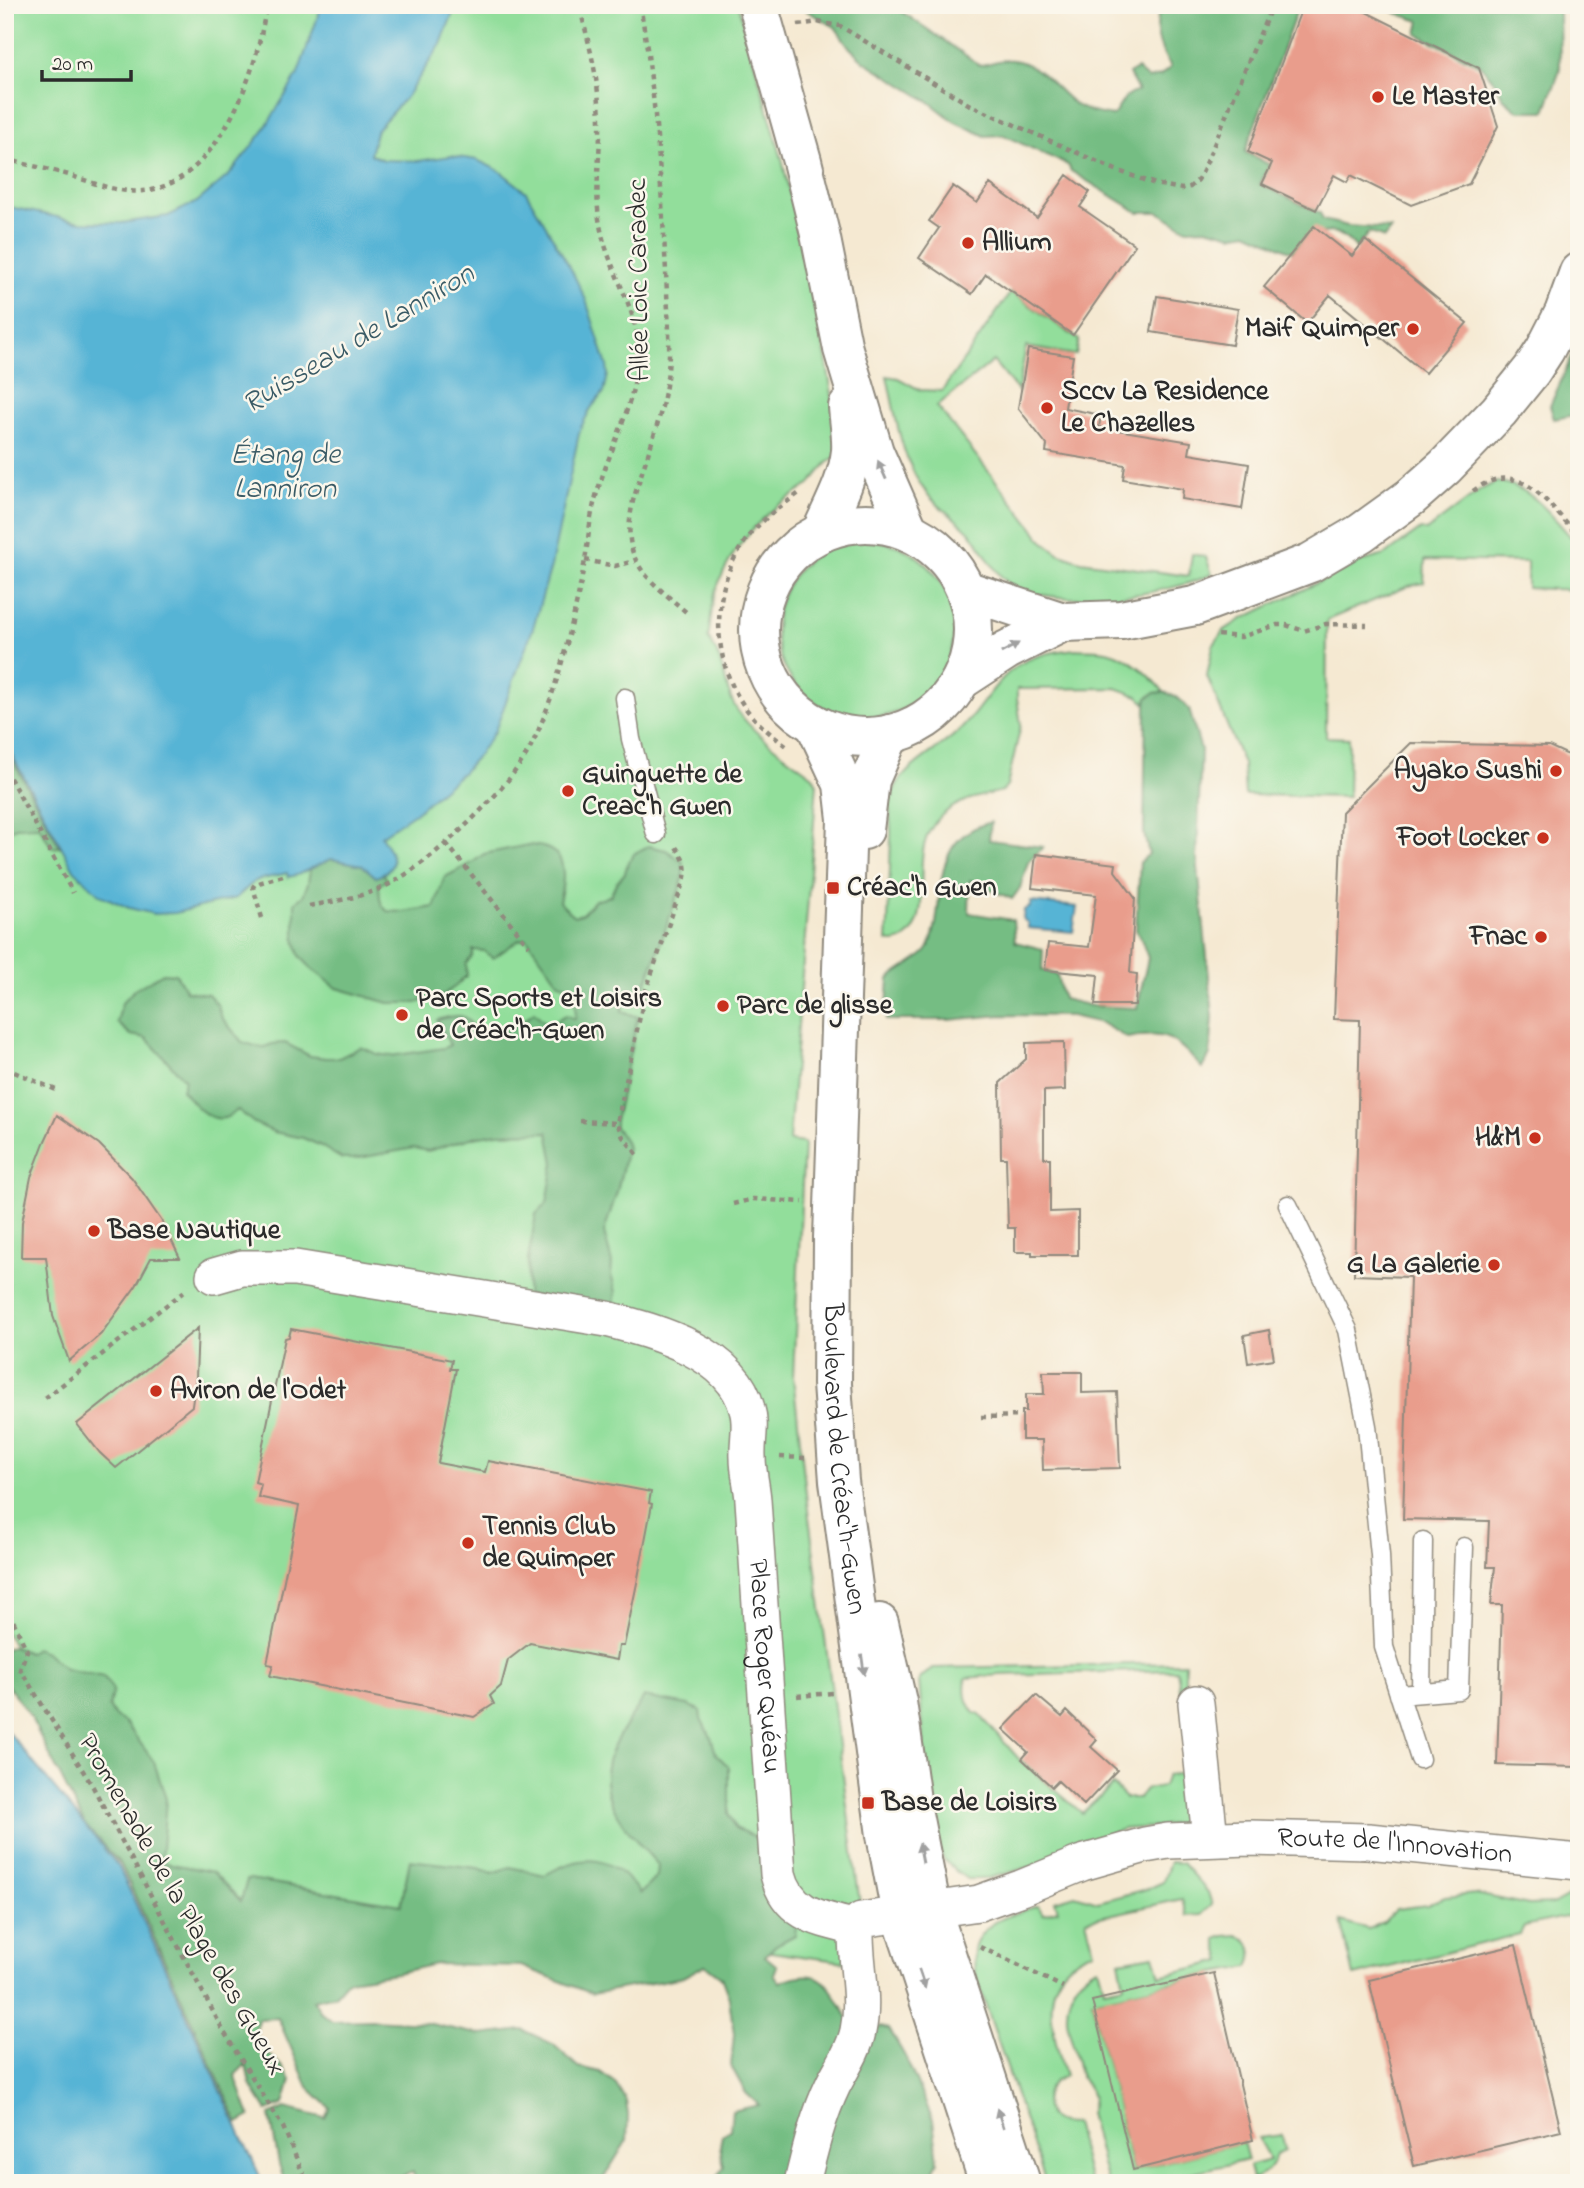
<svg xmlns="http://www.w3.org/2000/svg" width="1584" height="2188" viewBox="0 0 1584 2188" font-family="'Indie Flower',sans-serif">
<rect width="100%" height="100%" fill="#fbf7ec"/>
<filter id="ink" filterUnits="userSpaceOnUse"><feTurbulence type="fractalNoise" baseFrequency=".0143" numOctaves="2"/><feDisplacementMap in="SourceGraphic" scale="14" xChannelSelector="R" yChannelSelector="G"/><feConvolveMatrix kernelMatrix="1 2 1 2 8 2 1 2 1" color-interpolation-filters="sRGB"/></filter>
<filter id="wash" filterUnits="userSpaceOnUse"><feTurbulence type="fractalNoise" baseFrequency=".00686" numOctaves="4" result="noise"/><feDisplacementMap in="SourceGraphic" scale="28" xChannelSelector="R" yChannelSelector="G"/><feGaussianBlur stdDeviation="1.57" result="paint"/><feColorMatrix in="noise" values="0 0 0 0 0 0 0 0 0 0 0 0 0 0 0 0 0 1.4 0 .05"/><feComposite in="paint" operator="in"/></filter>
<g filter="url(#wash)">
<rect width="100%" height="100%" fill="#f5e9d2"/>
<!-- green -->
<path fill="#92de9b" stroke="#5e8463" stroke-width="2" d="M5,5H736L739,9L782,159L826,358L839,437L836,457C823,463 818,478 806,487C796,494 785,500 775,508C748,530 728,557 716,590C711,604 711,623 708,638C722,656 723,677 731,698C742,728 788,757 813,776L817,784L789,1141L804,1143L793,1377L807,1502L868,1965L711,1944L158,1936L20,1653L5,1632Z
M1011,292L1079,340L1076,355L1026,347L1018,391L993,361L937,406L1044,542L1060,554L1081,561L1189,576L1192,554L1206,557L1212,574C1168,596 1058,609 1013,586C995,576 985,551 973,536C960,520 942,511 929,496C901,463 896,417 887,376L898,378L920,390L942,391Z
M1496,482C1531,483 1557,523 1579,546V590L1527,588V562L1425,560L1424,583L1409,586L1327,620L1326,737L1349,738L1348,797L1245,795L1243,764L1207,676L1213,646L1223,631L1242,619L1363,561L1385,555L1421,529L1426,531L1482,489Z
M776 629a89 89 0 1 1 178 0a89 89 0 1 1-178 0Z
M1076,649C1087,650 1100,649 1110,652C1129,657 1152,676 1164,692L1154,693L1147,698L1146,704L1138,696L1116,688L1017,689V698L1021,725L1007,786L1003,791C974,797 945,802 929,832C915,859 927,897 917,923C912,935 901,945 887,941C889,906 890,870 891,834C891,822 888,809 891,797C901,765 940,751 963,727C982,707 996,679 1020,664C1037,654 1057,651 1076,649Z
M1185,1663V1689L1180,1690L1177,1670L1000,1675L966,1678C964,1693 965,1701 974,1713L980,1715L1019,1759L1082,1813L1113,1785L1126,1798H1138L1146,1789L1163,1786L1167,1775L1189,1773L1194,1813L1178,1823L1155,1827L1124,1829L1099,1837L1078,1854L985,1879H968L957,1872L944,1860L938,1848L925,1756L919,1680L932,1668Z
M1170,1862L1182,1863L1208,1892L1212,1905L1201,1915L1187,1916L1182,1899L1086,1920L1094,1951C1033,1973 1052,2028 1065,2076C1034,2086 1041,2130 1075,2123L1090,2183H1046L975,1973C975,1966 973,1958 974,1951C978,1922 1015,1913 1038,1906L1043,1914L1058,1910L1055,1901L1075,1895L1098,1902L1150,1888L1163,1882Z
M1579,1890V1914L1524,1926L1520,1934L1354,1976L1341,1921L1368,1929L1384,1922L1396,1909L1427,1905L1445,1897L1476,1894L1529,1905L1554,1904Z
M1237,1935C1252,1942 1256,1952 1249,1967L1214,1973L1092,2001L1133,2170L1243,2142L1248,2160L1145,2183H1107L1089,2113C1097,2095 1091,2092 1082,2079C1078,2072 1077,2060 1075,2052C1072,2040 1066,2026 1067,2014C1067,1994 1079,1974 1098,1967L1104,1989L1124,1985L1119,1961L1154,1955L1160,1976L1222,1961L1216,1939L1224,1936Z
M1282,2135L1285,2150L1276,2154C1272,2168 1265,2175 1252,2180L1249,2166L1269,2160L1258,2138Z"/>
<!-- forest -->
<path fill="#75bd83" stroke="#507457" stroke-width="2" d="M803,5H892L980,65C990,64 1003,58 1013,60C1041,64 1055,90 1076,105C1087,112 1100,114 1113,116L1126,96L1138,91L1129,74L1137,69L1148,79L1160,76L1171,67C1158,47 1152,27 1162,5H1299L1245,152L1270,165L1260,184L1320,213L1323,220L1348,226L1391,229L1384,238L1369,232L1356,248C1335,227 1333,231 1306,236L1292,252L1247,232L1232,235L1206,228L1187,229L1158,212H1138L1071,171L1068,165L1003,135L985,136L955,122L928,101L864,61L850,48L835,27L807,11Z
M1356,5H1553L1559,13L1560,70L1545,111H1518L1504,99L1494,81L1481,66L1417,34L1420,21L1401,15L1384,7L1370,11Z
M1579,340V403L1575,415L1554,419L1550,406Z
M1164,692L1175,696L1189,709L1201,750L1197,857L1213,1017L1210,1055L1202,1068C1175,1039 1168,1030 1127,1038L1101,1023L1071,1016L1002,1015L948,1020H886L889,979C900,969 921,960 928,949C932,943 934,931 936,923C943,878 938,836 991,822L989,840L1043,847L1028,862L1020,888L1012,899L970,880L969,913L1013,920L1015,942L1043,949L1042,970L1057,975L1063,999L1092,1006L1137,1008L1148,958L1140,936L1136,930L1140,862L1149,854L1144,834L1146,704L1147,698L1155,693Z
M5,746L60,847L52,848L39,826L16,827L5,832Z
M528,845C567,846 567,871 559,902L574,916L582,914L595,900L602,899L611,895L616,883L625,873L628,862L635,853L648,846L666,850L683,862V879L643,993L628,989L622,1011L638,1017L615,1121V1127L625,1141L627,1148L617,1192L604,1232L612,1263L611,1275L616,1292L613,1309L527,1295L528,1260L536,1214L547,1203L554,1163L548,1132L497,1133L474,1137L428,1151L414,1148L354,1159H342L319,1145L303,1138L274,1132L254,1123L238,1110C234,1112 228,1118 224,1118C207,1122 191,1101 182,1090L185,1080L146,1038L131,1035L117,1023L122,1003L134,990L163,973L176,974L186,991L208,994L217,1004L222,1018L242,1042L262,1048L272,1044L285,1043L310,1056L326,1058H339L361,1047L377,1054L390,1056L444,1048L450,1045L437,1020C479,1008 459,1026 489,1037L512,1029L534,1012L553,1030L557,1027V1020L566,1015L575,1019C577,1007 574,999 571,987L559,983L527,939L519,940L493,958L484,951L473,950V955L466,964L467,975L457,985L442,996L416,1003H389L337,988L312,969L300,956L295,939V902L303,896L308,883L310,869L331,859L362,865L376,877L384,874L387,880L379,885L380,899L382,905L387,911L403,912L434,907C439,897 440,887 445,877L472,863L484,854Z
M13,1646L28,1653L35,1648L46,1652L65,1669L104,1677L113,1690L109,1706L115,1717L125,1722L154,1762L166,1799L161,1862L213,1872L241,1901L247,1880L250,1879L401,1905L410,1860L478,1868L493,1873L510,1867L545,1875C586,1851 612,1855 640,1894L657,1876L658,1865C626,1828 588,1795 615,1743C623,1727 635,1713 644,1697L688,1705L700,1710L701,1719L711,1737L716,1754L729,1767V1814L735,1828L763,1840L797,1919L795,1935L776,1945L765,1956L777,1966L774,1974L780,1982C826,1963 829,1988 850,2021L889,2029L906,2058L933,2120L938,2161L927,2183H713L724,2167L720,2147L722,2135L730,2130L732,2111L759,2105L746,2093L731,2066L734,2034L729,1998L721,1977L705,1965L683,1977L593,1994L521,1966L436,1964L396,1973L348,1980L335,1995L313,2000L321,2012L332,2021L370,2020L427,2023L481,2035L523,2030L553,2044L578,2067L600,2072L616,2084L626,2101L628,2115L627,2140L603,2179L585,2183H444L438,2176L435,2183H416L413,2172L384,2183H285L279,2164L270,2115L285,2108L325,2118L330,2108L308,2087L278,2018L258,2019C252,2044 261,2046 277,2062C283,2067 287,2074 291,2080L284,2104L267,2111L250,2084L246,2064L235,2075L250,2116L238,2123L121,1865L85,1825L30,1716L5,1682V1649Z"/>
<!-- water -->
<path fill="#56b4d5" stroke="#407080" stroke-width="2" d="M322,5H456L441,44L407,96L377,129L370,154L383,160L418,161L451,156L477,160L500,171L526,192L571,269L586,300L607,366L608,375L604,392L591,408L580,429L551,566L533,628L495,731L479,754L463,772L415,813L381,836C392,854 403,867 376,877L362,865L331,859L297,875L288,877L287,873L255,881L236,898L175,913L154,914L129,908L100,895L74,870L5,742V206L81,222L121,223L168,216L197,202L230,174L262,133L297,76Z
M1031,902L1077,907L1073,932L1028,928V923L1023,919L1024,910L1030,907Z
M5,1728L119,1867L263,2183H5Z"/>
<g id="blocks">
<!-- building -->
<path fill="#e99d8c" d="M1303,5H1352L1479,68L1498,126L1469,184L1411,205L1351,175L1347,182L1334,175L1316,210L1262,184L1272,163L1248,152Z
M1067,175L1090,192L1080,207L1135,245L1073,335L986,274L972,294L919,258L939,228L929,221L953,186L977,203L990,184L1037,218Z
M1314,226L1352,256L1365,240L1467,323L1425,373L1330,295L1307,323L1264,287Z
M1157,296L1238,309L1232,345L1151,332Z
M1028,349L1073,356L1065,408L1101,415L1099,427L1191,442L1189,454L1249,464L1242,509L1182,499L1183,489L1123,479L1125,465L1046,452L1047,445L1018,408Z
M1411,743L1549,746L1579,760V1767L1497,1765L1502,1605H1491L1495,1567H1487L1489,1521L1403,1519L1410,1277L1354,1275L1360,1020L1334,1019L1342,812Z
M1036,854L1116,864L1115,871L1135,898L1130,973L1137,974L1135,1005H1095L1098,975L1045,970L1048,943L1089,947L1096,895L1032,888Z
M1064,1042L1065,1090L1044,1091V1158H1050V1212L1078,1211V1255H1032V1252H1015V1228H1008L1006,1158H1001L1000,1083L1026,1059V1043Z
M57,1115L99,1144L132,1178L163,1223L180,1258H151L136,1286L101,1334L69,1361L53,1316L46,1257H21L22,1222L31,1177L44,1143Z
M198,1328L196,1377L192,1406L116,1468L100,1453L77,1424Z
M291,1329L452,1360L450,1369H456L438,1463L485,1472L488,1461L651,1492L649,1503L652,1504L637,1583L624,1646H619L617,1660L530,1643L508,1660L501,1686L490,1696L494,1704L474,1717L270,1676L273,1665L267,1664L299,1506L258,1497L261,1484L255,1482L285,1338L289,1337Z
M1269,1330L1274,1359L1248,1363L1244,1335Z
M1043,1372H1082V1393L1117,1392L1120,1468L1043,1470L1042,1440H1022V1411H1026V1394H1044Z
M1036,1695L1062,1717L1067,1711L1097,1740L1091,1747L1117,1770L1084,1805L1058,1781L1052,1787L1022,1759L1028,1752L1003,1729Z
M1516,1945L1561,2131L1414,2166L1369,1980Z
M1214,1973L1253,2140L1133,2170L1092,2001Z"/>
</g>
</g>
<g filter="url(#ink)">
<use href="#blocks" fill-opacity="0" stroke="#908a7e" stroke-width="2"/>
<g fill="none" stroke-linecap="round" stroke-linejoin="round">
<!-- service casing -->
<g stroke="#908a7e" stroke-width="21">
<path id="service" d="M625,698L631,739L656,834
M1288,1205L1348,1330L1367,1426L1380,1555L1384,1647L1420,1759
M1421,1693L1423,1541
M1399,1695L1459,1690L1464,1547"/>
</g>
<!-- minor casing -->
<g stroke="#908a7e" stroke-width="38">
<g id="minor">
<path id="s1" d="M214,1276L242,1268H295L607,1319C656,1332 733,1352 747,1409C752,1425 747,1441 748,1457C748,1472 752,1486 753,1500L778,1874C788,1915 821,1919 857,1928"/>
<path d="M1196,1703L1210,1838"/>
<path id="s2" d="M802,2183C810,2150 818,2116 833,2085C842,2067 854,2051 858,2031C865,1999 856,1967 856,1934L858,1924L861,1920L979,1903L1021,1888L1082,1863L1145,1845L1168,1841L1249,1838L1368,1841L1579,1862"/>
</g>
</g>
<!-- tertiary casing -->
<g stroke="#908a7e" stroke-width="42">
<g id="tertiary">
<path d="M758,5L802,161L820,234L843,349L874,452L909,532"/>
<circle cx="866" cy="630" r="107"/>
<path d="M821,533C833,506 848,480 851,451C852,436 849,421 848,407"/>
<path d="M968,591L1063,622L1121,620L1195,606L1310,563L1361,533L1411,497L1445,467L1499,411L1532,370L1545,350L1564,313L1579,272"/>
<path d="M961,680L1007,650L1063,622"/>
<path id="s3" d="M815,724L843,784L847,819L833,1238L832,1384L839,1481L886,1835L901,1914L989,2183"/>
<path d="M864,830L870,780L890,734"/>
<path d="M879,1623L897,1702L913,1814L932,1911L1021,2183"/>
</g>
</g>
<!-- path -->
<path stroke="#908a7e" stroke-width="4.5" stroke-dasharray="5 5" stroke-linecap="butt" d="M640,5C656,93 661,183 666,271C667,306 672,343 667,378C662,421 645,459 633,501C620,562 644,575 686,612
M798,25L817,22L840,26L970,105L1116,170L1155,184L1182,189L1190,187L1198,180L1203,171L1272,5
M5,159C24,164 43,168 62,173C91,181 120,196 151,190C221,176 259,68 266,5
M1473,491C1521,455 1548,505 1579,537
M585,560L615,566L635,561
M1218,635L1241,637L1277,625H1286L1304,631L1326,624L1367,625
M786,746C772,735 758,724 747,710C709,660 710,584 749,536C764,517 783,505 802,491
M5,769L73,893
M446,843L529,946
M309,906C330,902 351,899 371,892C402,882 438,851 462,829C485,807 515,776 530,748C556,698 575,616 585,560C588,543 589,525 593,508C605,455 637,407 638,351C639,311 609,270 601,230C593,194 601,157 600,120C599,80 589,43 579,5
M262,918L253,887L255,884L283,876
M5,1068L56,1090
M580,1121L617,1123
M637,1154L623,1137L617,1123L645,993L685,877C687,864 683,857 676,847
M733,1204L753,1199L803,1202
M45,1398L186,1290
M981,1417L1022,1416
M780,1457L806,1458
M5,1603L27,1651L20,1669L93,1787L224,2032L283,2127L307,2183
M797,1696L833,1693
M980,1947L1063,1987"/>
<!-- service -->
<use href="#service" stroke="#fff" stroke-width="18"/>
<!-- minor -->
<use href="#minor" stroke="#fff" stroke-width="35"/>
<!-- tertiary -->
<use href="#tertiary" stroke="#fff" stroke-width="38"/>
</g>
<!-- one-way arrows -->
<defs><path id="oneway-solid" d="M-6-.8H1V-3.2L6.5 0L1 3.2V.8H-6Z" transform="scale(1.75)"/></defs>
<g fill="#a0a0a0">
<use href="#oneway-solid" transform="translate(882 470) rotate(-114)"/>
<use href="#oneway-solid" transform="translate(1010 648) rotate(-29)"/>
<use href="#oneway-solid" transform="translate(863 1665) rotate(82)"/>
<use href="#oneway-solid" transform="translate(921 1853) rotate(-101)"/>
<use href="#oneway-solid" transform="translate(922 1979) rotate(71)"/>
<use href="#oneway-solid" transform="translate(1000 2118) rotate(-108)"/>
</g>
</g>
<!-- markers -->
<g fill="#c8321e" stroke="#fbf7ec" stroke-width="2.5">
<circle cx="1378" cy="97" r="7"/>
<circle cx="968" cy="243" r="7"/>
<circle cx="1413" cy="329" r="7"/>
<circle cx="1047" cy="408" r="7"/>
<circle cx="1556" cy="771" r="7"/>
<circle cx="568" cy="791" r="7"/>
<circle cx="1543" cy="838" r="7"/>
<rect x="826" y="881" width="14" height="14" rx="3.5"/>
<circle cx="1541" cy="937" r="7"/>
<circle cx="723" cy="1006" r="7"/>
<circle cx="402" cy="1015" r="7"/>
<circle cx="1535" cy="1138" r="7"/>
<circle cx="94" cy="1231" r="7"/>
<circle cx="1494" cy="1265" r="7"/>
<circle cx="156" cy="1391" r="7"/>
<circle cx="468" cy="1543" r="7"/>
<rect x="861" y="1796" width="14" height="14" rx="3.5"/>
</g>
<g text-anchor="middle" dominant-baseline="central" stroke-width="5" stroke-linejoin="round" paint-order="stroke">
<!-- poi labels -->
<g font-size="28" font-weight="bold" fill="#2b2b2b" stroke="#fbf7ec" text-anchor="start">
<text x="1392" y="97">Le Master</text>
<text x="982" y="243">Allium</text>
<text x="1399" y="329" text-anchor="end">Maif Quimper</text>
<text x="1061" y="392">Sccv La Residence<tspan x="1061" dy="32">Le Chazelles</tspan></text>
<text x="1542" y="771" text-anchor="end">Ayako Sushi</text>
<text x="582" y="775">Guinguette de<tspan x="582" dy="32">Creac'h Gwen</tspan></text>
<text x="1529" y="838" text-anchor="end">Foot Locker</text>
<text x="847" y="888">Créac'h Gwen</text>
<text x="1527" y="937" text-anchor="end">Fnac</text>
<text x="416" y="999">Parc Sports et Loisirs<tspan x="416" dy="32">de Créac'h-Gwen</tspan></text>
<text x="737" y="1006">Parc de glisse</text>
<text x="1521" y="1138" text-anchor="end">H&amp;M</text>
<text x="108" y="1231">Base Nautique</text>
<text x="1480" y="1265" text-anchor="end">G La Galerie</text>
<text x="170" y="1391">Aviron de l'Odet</text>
<text x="482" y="1527">Tennis Club<tspan x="482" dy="32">de Quimper</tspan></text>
<text x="882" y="1803">Base de Loisirs</text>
</g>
<!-- street labels -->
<g font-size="28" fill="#2b2b2b" stroke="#fbf7ec">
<text transform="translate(640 280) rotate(-91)">Allée Loic Caradec</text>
<text stroke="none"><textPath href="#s3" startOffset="742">Boulevard de Créac'h-Gwen</textPath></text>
<text stroke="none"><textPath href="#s1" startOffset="831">Place Roger Quéau</textPath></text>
<text stroke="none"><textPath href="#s2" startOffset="821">Route de l'Innovation</textPath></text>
<text transform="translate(181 1905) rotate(60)">Promenade de la Plage des Gueux</text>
</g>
<!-- water labels -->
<g font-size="30" font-style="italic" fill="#3a5b66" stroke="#fbf7ec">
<text transform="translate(359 340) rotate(-31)">Ruisseau de Lanniron</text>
<text x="285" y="456">Étang de<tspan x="285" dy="34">Lanniron</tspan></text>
</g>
</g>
<!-- margin -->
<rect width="1584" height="2188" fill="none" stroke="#fbf7ec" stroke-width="28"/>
<!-- scale -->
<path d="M42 70v10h89v-10" fill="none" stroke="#2b2b2b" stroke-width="3.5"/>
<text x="52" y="70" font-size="21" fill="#2b2b2b" stroke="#fbf7ec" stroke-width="5" paint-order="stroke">20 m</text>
</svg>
